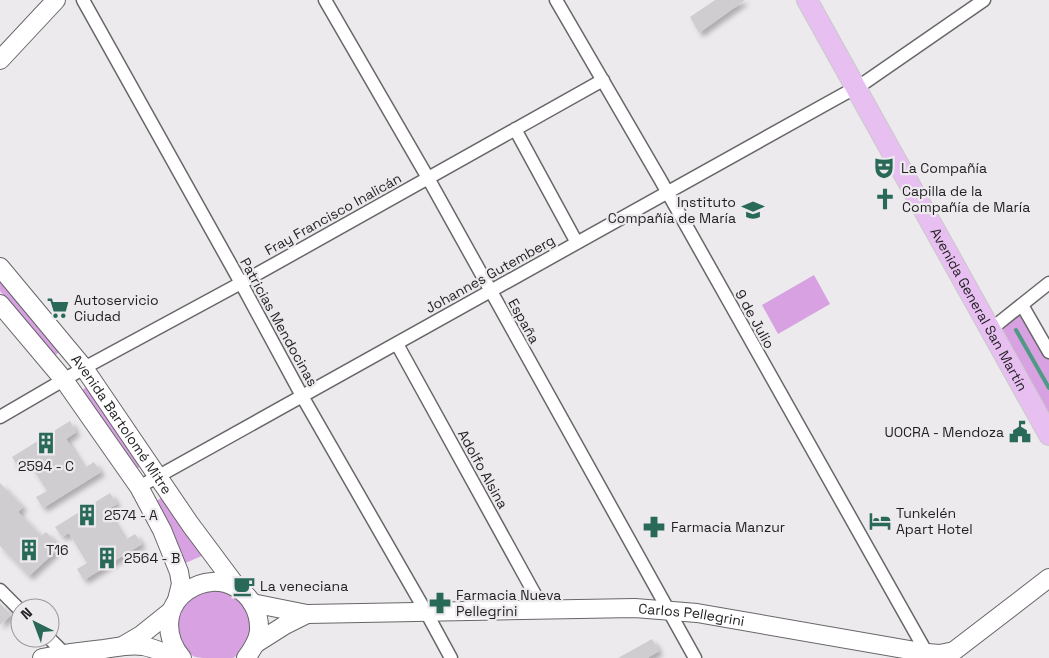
<svg xmlns="http://www.w3.org/2000/svg" width="1049" height="658" viewBox="0 0 1049 658" font-family="'Space Grotesk',sans-serif">
<defs>
<filter id="shadow"><feDropShadow dx="4" dy="4" stdDeviation="2.5" flood-color="#0004"/></filter>
</defs>
<rect width="100%" height="100%" fill="#edeaee"/>
<!-- green -->
<path fill="#d7a1e2" d="M814,275L830,304L778,334L762,305Z
M0,277L62,351L53,356L0,291Z
M1022,305L1049,352V435L990,330Z
M88,386L141,466L135,470L81,391Z
M163,497L204,555L183,564L156,501Z
M217,590C225,592 231,594 238,599C252,610 255,633 244,647C241,651 238,656 233,658C228,658 216,658 210,658C197,658 191,658 184,647C171,626 180,597 205,591C209,590 213,591 217,590Z"/>
<g fill="none" stroke-linecap="round" stroke-linejoin="round">
<!-- stream -->
<path stroke="#509984" stroke-width="4" d="M1016,330L1049,388"/>
</g>
<!-- building -->
<path fill="#d0cdd1" filter="url(#shadow)" d="M715,0H745L699,33L690,17Z
M70,421L76,432L66,439L84,468L94,462L101,472L43,508L36,497L47,491L28,461L18,467L12,457Z
M0,483L23,507L18,512L41,536L46,532L55,541L50,545L56,551L29,576L0,546Z
M110,493L117,504L107,510L125,540L135,534L142,544L84,580L77,569L87,563L69,533L62,537L55,527Z
M0,603L11,615L0,625Z
M652,639L659,651L647,658H618Z"/>
<g fill="none" stroke-linecap="round" stroke-linejoin="round">
<!-- street casing -->
<g stroke="#686669" stroke-width="15">
<path id="street" d="M83,0L241,283L302,396L426,612L451,658
M325,0L428,178L695,658
M556,0L660,179L929,657
M515,129L577,243
M1022,305L1049,352
M990,330L1049,283
M397,344L543,609
M0,417L84,368L241,283L603,80
M139,487L835,99L864,83L984,0
M0,590L20,610
M49,638L64,653"/>
</g>
<!-- secondary casing -->
<g stroke="#686669" stroke-width="20">
<g id="secondary">
<path d="M0,60L56,0"/>
<path id="s1" d="M0,267L84,368L190,524L237,587"/>
<path d="M0,304L64,380L139,487L162,530L179,572L181,584L177,600"/>
<path id="s2" d="M252,603L307,614L635,608L697,613L927,653L940,654L954,651L1049,578"/>
<path d="M255,644L285,625L307,614"/>
<path d="M124,645L141,635L171,611"/>
<path d="M42,658C63,654 83,651 104,649C118,647 129,644 143,646C155,648 166,654 177,658"/>
<path d="M182,658C171,645 167,632 170,616C172,606 179,596 187,591C219,568 261,591 259,631C258,641 252,650 246,658"/>
</g>
</g>
<!-- primary casing -->
<g stroke="#c9c9ca" stroke-width="22">
<g id="primary">
<path id="s3" d="M807,0L1049,435"/>
</g>
</g>
<!-- street -->
<use href="#street" stroke="#fff" stroke-width="12"/>
<!-- secondary -->
<use href="#secondary" stroke="#fff" stroke-width="18"/>
<!-- primary -->
<use href="#primary" stroke="#e8bff1" stroke-width="20"/>
</g>
<!-- icons -->
<defs>
<g id="theatre-bare" transform="scale(1.725)"><path d="M-5-5.5Q0-4 5-5.5V0Q5 5 0 6Q-5 5-5 0ZM-3.3-2.5H-1v1.5H-3.3ZM1-2.5H3.3v1.5H1ZM-2.8 1Q0 5.5 2.8 1Z" fill="#296957" stroke="#edeaee" stroke-width="2.5" paint-order="stroke"/></g>
<g id="church-bare" transform="scale(1.725)"><path d="M-1.2-6h2.4v3.5h3.3v2.4h-3.3V6h-2.4V-.1h-3.3v-2.4h3.3Z" fill="#296957" stroke="#edeaee" stroke-width="2.5" paint-order="stroke"/></g>
<g id="school-bare" transform="scale(1.725)"><path d="M0-5L7-2L0 1L-7-2ZM-4 1L0 2.5L4 1V4Q0 6-4 4Z" fill="#296957" stroke="#edeaee" stroke-width="2.5" paint-order="stroke"/></g>
<g id="supermarket-bare" transform="scale(1.725)"><path d="M-6-5.5h2.5l.6 2H6L4.5 2H-2.5L-4.4-4H-6ZM-1.5 3.2a1.3 1.3 0 1 0 .1 0ZM3 3.2a1.3 1.3 0 1 0 .1 0Z" fill="#296957" stroke="#edeaee" stroke-width="2.5" paint-order="stroke"/></g>
<g id="civic-bare" transform="scale(1.725)"><path d="M-.6-6.5H3V-4.5H.6V-3L4-1V1h2V6H-6V1h2V-1L-.6-3ZM-1.2 2.5V6h2.4V2.5Z" fill="#296957" stroke="#edeaee" stroke-width="2.5" paint-order="stroke"/></g>
<g id="building-bare" transform="scale(1.725)"><path d="M-4-6H4V6H1V3H-1V6H-4ZM-2.5-4.3h1.7v1.8h-1.7ZM.8-4.3h1.7v1.8H.8ZM-2.5-1h1.7V.8h-1.7ZM.8-1h1.7V.8H.8Z" fill="#296957" stroke="#edeaee" stroke-width="2.5" paint-order="stroke"/></g>
<g id="hotel-bare" transform="scale(1.725)"><path d="M-6-4.5h1.5V1H6V5H4.5V3h-9V5H-6ZM-4 0a1.8 1.8 0 1 1 3.6 0ZM.5 0V-2.5h3Q6-2.5 6 0Z" fill="#296957" stroke="#edeaee" stroke-width="2.5" paint-order="stroke"/></g>
<g id="pharmacy-bare" transform="scale(1.725)"><path d="M-2-6h4v4h4v4h-4v4h-4v-4h-4v-4h4Z" fill="#296957" stroke="#edeaee" stroke-width="2.5" paint-order="stroke"/></g>
<g id="cafe-bare" transform="scale(1.725)"><path d="M-5.5-4.5H6V0H3Q3 3.5 0 3.5H-2.5Q-5.5 3.5-5.5 0ZM3-3.2v2h1.7v-2ZM-6 4.5H4V6H-6Z" fill="#296957" stroke="#edeaee" stroke-width="2.5" paint-order="stroke"/></g>
</defs>
<g fill-rule="evenodd">
<use href="#theatre-bare" x="884" y="168"/>
<use href="#church-bare" x="885" y="199"/>
<use href="#school-bare" x="753" y="210"/>
<use href="#supermarket-bare" x="58" y="308"/>
<use href="#civic-bare" x="1020" y="432"/>
<use href="#building-bare" x="46" y="443"/>
<use href="#building-bare" x="87" y="515"/>
<use href="#hotel-bare" x="880" y="521"/>
<use href="#pharmacy-bare" x="654" y="527"/>
<use href="#building-bare" x="29" y="550"/>
<use href="#building-bare" x="107" y="558"/>
<use href="#cafe-bare" x="244" y="586"/>
<use href="#pharmacy-bare" x="440" y="603"/>
</g>
<g text-anchor="middle" dominant-baseline="central" stroke-width="4.5" stroke-linejoin="round" paint-order="stroke">
<!-- poi labels -->
<g font-size="14" fill="#201f21" stroke="#edeaee" text-anchor="start">
<text x="901" y="168">La Compañía</text>
<text x="902" y="191">Capilla de la<tspan x="902" dy="16">Compañía de María</tspan></text>
<text x="736" y="202" text-anchor="end">Instituto<tspan x="736" dy="16">Compañía de María</tspan></text>
<text x="74" y="300">Autoservicio<tspan x="74" dy="16">Ciudad</tspan></text>
<text x="1004" y="432" text-anchor="end">UOCRA - Mendoza</text>
<text x="46" y="466" text-anchor="middle">2594 - C</text>
<text x="896" y="513">Tunkelén<tspan x="896" dy="16">Apart Hotel</tspan></text>
<text x="104" y="515">2574 - A</text>
<text x="671" y="527">Farmacia Manzur</text>
<text x="46" y="550">T16</text>
<text x="124" y="558">2564 - B</text>
<text x="260" y="586">La veneciana</text>
<text x="456" y="595">Farmacia Nueva<tspan x="456" dy="16">Pellegrini</tspan></text>
</g>
<!-- street labels -->
<g font-size="14" fill="#201f21" stroke="#edeaee">
<text transform="translate(333 214) rotate(-29)">Fray Francisco Inalicán</text>
<text transform="translate(490 274) rotate(-29)">Johannes Gutemberg</text>
<text stroke="none"><textPath href="#s3" startOffset="354">Avenida General San Martín</textPath></text>
<text transform="translate(755 319) rotate(61)">9 de Julio</text>
<text transform="translate(524 321) rotate(61)">España</text>
<text transform="translate(279 322) rotate(61)">Patricias Mendocinas</text>
<text stroke="none"><textPath href="#s1" startOffset="199">Avenida Bartolomé Mitre</textPath></text>
<text transform="translate(483 469) rotate(61)">Adolfo Alsina</text>
<text stroke="none"><textPath href="#s2" startOffset="441">Carlos Pellegrini</textPath></text>
</g>
</g>
<!-- north arrow -->
<g transform="translate(35 623) rotate(318)"><circle r="24" fill="#edeaee" stroke="#9b999c"/>
<path d="M0-4L9 19L0 12L-9 19Z" fill="#296957"/>
<text y="-8" font-size="14" font-weight="bold" text-anchor="middle" fill="#201f21">N</text>
</g>
</svg>
